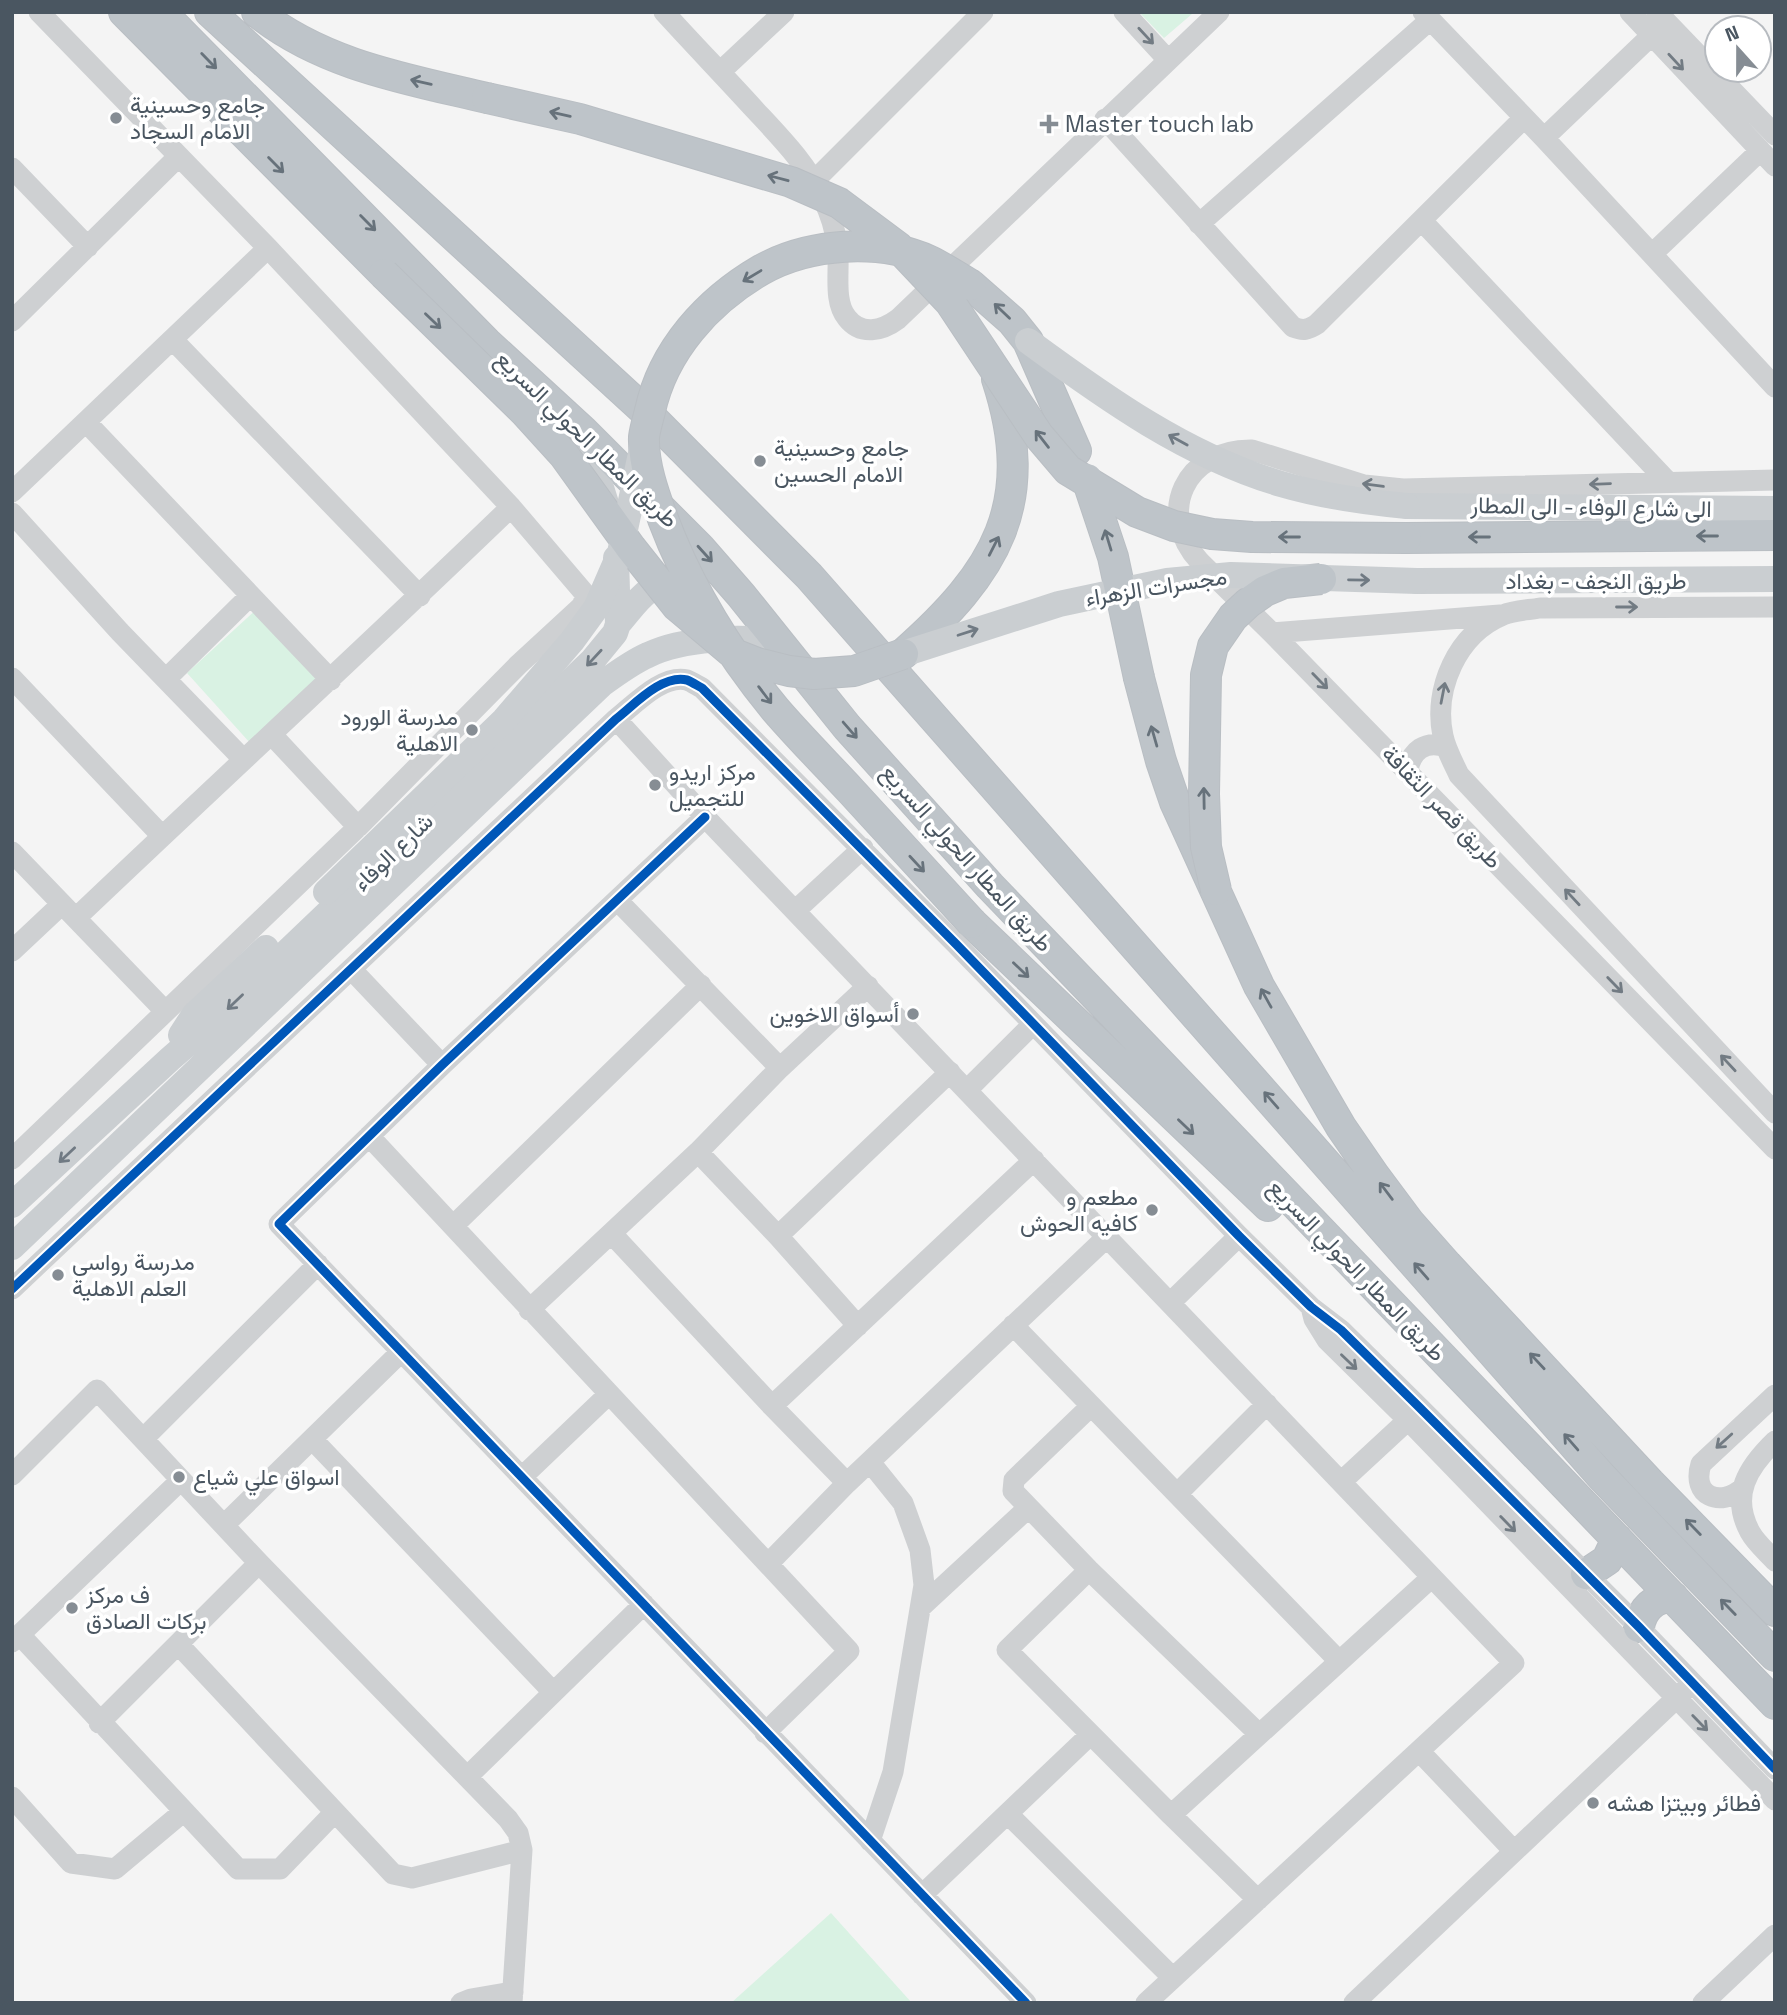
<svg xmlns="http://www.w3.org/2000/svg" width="1787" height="2015" viewBox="0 0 1787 2015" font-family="'Space Grotesk',Vazirmatn,sans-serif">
<rect width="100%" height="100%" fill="#f4f4f4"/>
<!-- green -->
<path fill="#d9f2e3" d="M1139,12H1190L1192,14L1164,38Z
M258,608L323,678L251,744L187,673Z
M831,1913L912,2003H731Z"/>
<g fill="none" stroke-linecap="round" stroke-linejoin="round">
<!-- highway casing -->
<g stroke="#b9bec3" stroke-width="32">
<path id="highway" d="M124,12L384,274
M161,12L487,343L583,431L700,548L741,595L847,727L990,886L1775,1704
M210,12L647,413L809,576L1602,1477L1775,1656
M257,12C323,65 407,79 487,98
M971,285L1012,321L1028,341L1076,451
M1406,538L1775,535
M903,654C996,572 1038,504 997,379
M1139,678L1161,761L1175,802L1259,986L1341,1127L1374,1175L1409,1222L1447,1265L1650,1483L1775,1611
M972,923L1268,1206
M1586,1574L1607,1560L1617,1539
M1639,1627C1642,1609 1654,1597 1673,1597"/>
</g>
<!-- minor -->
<path stroke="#ced0d2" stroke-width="21" d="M664,12C694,45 725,77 755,110C781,138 807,164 823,199C830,213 835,229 837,245C841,267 832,300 847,318C861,336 882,331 898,319L1219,12
M1124,12L1168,60
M1423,12L1544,138L1775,387
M1630,12L1775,166
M1657,12L1775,135
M720,72L784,12
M1105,119L1293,327C1303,331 1308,330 1317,324L1523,119
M1544,138L1652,35
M12,168L88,247
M814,181L983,12
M1422,221L1668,482
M1199,224L1430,20
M1652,254L1760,151
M12,321L178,157
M173,340L420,596
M86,422L331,680
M1775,480L1403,489L1364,485L1252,450C1185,449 1155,513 1200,562L1272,633L1775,1149
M12,492L268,248
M12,513L120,632L243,759
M1775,607L1540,608C1529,610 1514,610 1503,615C1457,634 1433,689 1443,736C1446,750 1453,762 1459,775L1775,1113
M1272,633L1500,615
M12,678L162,836
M166,679L250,596
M616,719L705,817L1514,1663L1146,2003
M272,735L358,827
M1408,772C1410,750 1426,740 1446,747
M705,817L442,1065L279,1224L1026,2003
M12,852L165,1011
M617,900L780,1068
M796,910L863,848
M76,918C220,781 367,646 511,507
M12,951L62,904
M352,970L442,1065
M967,1090L1033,1024
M369,1136L849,1651L765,1733
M698,1152L778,1236L858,1326
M12,1159L358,827L518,665L582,606L586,595L511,507L268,248L39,12
M454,1225L701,985
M612,1234L772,1406L847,1483
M778,1236L950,1072
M12,1289L616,719C634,705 662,674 687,680C692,682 698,686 702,688L956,944L1239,1236L1311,1307L1341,1330L1419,1407L1639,1627L1775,1769
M1170,1303L1239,1236
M1311,1307L1314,1319L1327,1340L1408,1420L1775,1800
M529,1310L698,1152L780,1068L868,986
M1013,1325L1339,1661
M772,1406L1034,1160
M1091,1406L1014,1480L1013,1491L1089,1570L1259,1734
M143,1439L318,1264
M312,1439L553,1692
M1775,1441C1748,1467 1730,1495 1750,1532C1756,1543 1767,1552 1775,1561
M12,1475L97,1390L259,1563L508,1819L518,1833L522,1850L512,2003
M522,1477L609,1394
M1341,1482L1408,1420
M1743,1488C1720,1508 1691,1496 1701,1464L1775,1395
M1177,1494L1267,1404
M224,1525L401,1352
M768,1564L847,1483L1107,1237
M1089,1570L1007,1650L1171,1815
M921,1607L1028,1508
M20,1635L238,1869H280L335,1812
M12,1642L181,1480
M178,1644L393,1874L412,1878L522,1850
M99,1723L259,1563
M1420,1752L1514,1851
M467,1777L644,1604
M12,1797L71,1863L115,1869L183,1812
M1008,1814L1173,1978
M870,1841L893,1772L924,1585L920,1550L903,1503L870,1462
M922,1895L1090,1735
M1258,1900L1171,1815L1432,1577
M461,2003L471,1999L513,1992
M1354,2003L1686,1689
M1703,2003L1775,1935"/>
<!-- major -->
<path stroke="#caced1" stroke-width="26" d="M583,431L609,513
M1407,506L1775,509
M1417,581L1775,579
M618,624C635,605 649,579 678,583
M181,1035L194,1015L266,948
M12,1205L170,1059L224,1012L592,661L615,633L618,624L616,558
M12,1247L602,684C617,673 632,662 648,655C683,638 742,636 779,642"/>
<!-- highway -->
<use href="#highway" stroke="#bec4c9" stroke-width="30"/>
<!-- highway-bridge casing -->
<g stroke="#b9bec3" stroke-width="32" stroke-linecap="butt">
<path id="highway-bridge" d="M487,98L580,119L791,182L839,203L898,247L950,302L1039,436L1068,470L1137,512L1174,526L1212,534L1252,537L1406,538
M384,274L524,411L564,455L631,548L677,606L734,654L757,663L789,671L814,674L854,671L903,654
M971,285C958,277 944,268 930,261C879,238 809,243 761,270C708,301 663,350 650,411C648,419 645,429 644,437C643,464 654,494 663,519C689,588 729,653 775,709C799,737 826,764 851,791C891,835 932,879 972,923
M1087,479L1113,557L1139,678
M1216,890L1206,847L1204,794L1206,675L1213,646L1233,617L1248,603L1265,591L1284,583L1321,579"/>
</g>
<!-- major-bridge -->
<path stroke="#caced1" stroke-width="26" d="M1028,341C1107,399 1187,456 1281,484C1322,496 1364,502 1407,506
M903,654L1059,604L1167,581L1231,575L1417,581
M326,892L504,720L572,641L596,608L620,553L642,449"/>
<!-- highway-bridge -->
<use href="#highway-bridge" stroke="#bec4c9" stroke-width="30"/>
<!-- cycleway casing -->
<g stroke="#fff" stroke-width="13">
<path id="cycleway" d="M705,817L442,1065L279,1224L1026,2003
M12,1289L616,719C634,705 662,674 687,680C692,682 698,686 702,688L956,944L1239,1236L1311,1307L1341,1330L1419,1407L1639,1627L1775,1769"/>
</g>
<!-- cycleway -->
<use href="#cycleway" stroke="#0057b8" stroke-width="9"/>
</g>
<!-- one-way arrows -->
<defs><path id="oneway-shaft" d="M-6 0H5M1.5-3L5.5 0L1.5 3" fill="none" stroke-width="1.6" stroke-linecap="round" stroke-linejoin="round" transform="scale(1.75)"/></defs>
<g stroke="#727b83">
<use href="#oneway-shaft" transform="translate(1146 36) rotate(47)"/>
<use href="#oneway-shaft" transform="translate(1676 62) rotate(47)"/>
<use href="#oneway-shaft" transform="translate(1600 484) rotate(178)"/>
<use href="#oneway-shaft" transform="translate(1373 485) rotate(-172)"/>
<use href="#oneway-shaft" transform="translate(1627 607)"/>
<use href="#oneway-shaft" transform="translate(1320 681) rotate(46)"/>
<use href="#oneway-shaft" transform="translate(1443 693) rotate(-79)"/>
<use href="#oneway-shaft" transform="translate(1572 897) rotate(-133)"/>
<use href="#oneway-shaft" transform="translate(1615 985) rotate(46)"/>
<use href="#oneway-shaft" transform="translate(1728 1063) rotate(-133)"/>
<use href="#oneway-shaft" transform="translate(1349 1362) rotate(44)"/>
<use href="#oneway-shaft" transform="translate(1724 1441) rotate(138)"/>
<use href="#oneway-shaft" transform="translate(1508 1524) rotate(46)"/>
<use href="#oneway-shaft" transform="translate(1700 1723) rotate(46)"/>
</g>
<g stroke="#67727b">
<use href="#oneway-shaft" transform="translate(209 61) rotate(46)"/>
<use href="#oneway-shaft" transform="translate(421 82) rotate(-167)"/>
<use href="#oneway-shaft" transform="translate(560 114) rotate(-167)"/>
<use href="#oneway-shaft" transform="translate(276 165) rotate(45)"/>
<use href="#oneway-shaft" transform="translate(778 178) rotate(-165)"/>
<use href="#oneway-shaft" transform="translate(368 223) rotate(45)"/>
<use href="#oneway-shaft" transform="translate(752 276) rotate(149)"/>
<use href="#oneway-shaft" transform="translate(1002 311) rotate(-136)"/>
<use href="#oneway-shaft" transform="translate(433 321) rotate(44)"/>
<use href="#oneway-shaft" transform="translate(1042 439) rotate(-128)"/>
<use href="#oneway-shaft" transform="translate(1707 536) rotate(180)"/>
<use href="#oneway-shaft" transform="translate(1289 537) rotate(-180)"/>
<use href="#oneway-shaft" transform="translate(1479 537) rotate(180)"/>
<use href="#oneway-shaft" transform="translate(1108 540) rotate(-107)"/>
<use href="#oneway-shaft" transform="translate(994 546) rotate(-63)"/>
<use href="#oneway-shaft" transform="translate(705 554) rotate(48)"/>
<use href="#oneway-shaft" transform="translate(765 695) rotate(53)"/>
<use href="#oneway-shaft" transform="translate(850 730) rotate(49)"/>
<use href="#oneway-shaft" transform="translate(1154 736) rotate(-106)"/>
<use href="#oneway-shaft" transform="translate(1204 798) rotate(-91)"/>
<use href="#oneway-shaft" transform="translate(917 864) rotate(47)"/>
<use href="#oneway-shaft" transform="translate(1021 970) rotate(44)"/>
<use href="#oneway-shaft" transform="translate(1266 998) rotate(-119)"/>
<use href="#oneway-shaft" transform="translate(1271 1100) rotate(-131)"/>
<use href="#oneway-shaft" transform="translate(1186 1127) rotate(44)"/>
<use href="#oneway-shaft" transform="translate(1386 1191) rotate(-127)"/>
<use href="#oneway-shaft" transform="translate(1421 1271) rotate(-131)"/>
<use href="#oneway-shaft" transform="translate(1537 1361) rotate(-133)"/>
<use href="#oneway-shaft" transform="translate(1571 1442) rotate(-131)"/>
<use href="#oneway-shaft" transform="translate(1693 1527) rotate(-134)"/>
<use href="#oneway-shaft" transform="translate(1728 1607) rotate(-134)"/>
</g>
<g stroke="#707a83">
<use href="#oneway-shaft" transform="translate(1178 440) rotate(-151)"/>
<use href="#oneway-shaft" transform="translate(1359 580) rotate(1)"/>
<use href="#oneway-shaft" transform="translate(968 632) rotate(-18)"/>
<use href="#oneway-shaft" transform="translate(594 658) rotate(133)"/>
<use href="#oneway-shaft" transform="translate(235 1002) rotate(136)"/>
<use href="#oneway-shaft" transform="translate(67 1155) rotate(137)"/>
</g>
<!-- markers -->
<g fill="#868d94" stroke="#fff" stroke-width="2.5">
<circle cx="116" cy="118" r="7"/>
<path d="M1045.5 113.5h7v7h7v7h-7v7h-7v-7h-7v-7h7z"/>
<circle cx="760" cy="461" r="7"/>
<circle cx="472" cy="730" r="7"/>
<circle cx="655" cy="785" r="7"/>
<circle cx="913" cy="1014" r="7"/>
<circle cx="1152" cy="1210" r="7"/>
<circle cx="58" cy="1275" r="7"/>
<circle cx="179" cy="1477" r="7"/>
<circle cx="72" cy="1608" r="7"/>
<circle cx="1593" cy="1803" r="7"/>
</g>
<g text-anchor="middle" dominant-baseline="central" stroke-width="7" stroke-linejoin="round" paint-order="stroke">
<!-- poi labels -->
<g font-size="23" fill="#4a5661" stroke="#fff" text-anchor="start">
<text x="130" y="105">جامع وحسينية<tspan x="130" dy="26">الامام السجاد</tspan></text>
<text x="1065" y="124">Master touch lab</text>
<text x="774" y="448">جامع وحسينية<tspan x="774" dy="26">الامام الحسين</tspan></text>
<text x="458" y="717" text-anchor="end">مدرسة الورود<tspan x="458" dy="26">الاهلية</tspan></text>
<text x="669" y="772">مركز اريدو<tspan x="669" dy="26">للتجميل</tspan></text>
<text x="899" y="1014" text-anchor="end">أسواق الاخوين</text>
<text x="1138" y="1197" text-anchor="end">مطعم و<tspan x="1138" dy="26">كافيه الحوش</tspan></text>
<text x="72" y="1262">مدرسة رواسي<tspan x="72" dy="26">العلم الاهلية</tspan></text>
<text x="193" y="1477">اسواق علي شياع</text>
<text x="86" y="1595">ف مركز<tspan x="86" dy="26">بركات الصادق</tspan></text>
<text x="1607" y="1803">فطائر وبيتزا هشه</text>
</g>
<!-- street labels -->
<g font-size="23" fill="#4a5661" stroke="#fff">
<text transform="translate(587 439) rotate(44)">طريق المطار الحولي السريع</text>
<text transform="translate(1591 507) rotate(1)">الى شارع الوفاء - الى المطار</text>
<text x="1596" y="581">طريق النجف - بغداد</text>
<text transform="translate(1156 587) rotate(-9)">مجسرات الزهراء</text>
<text transform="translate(1442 807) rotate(46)">طريق قصر الثقافة</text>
<text transform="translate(393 852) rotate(-44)">شارع الوفاء</text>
<text transform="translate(967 858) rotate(48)">طريق المطار الحولي السريع</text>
<text transform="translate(1357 1270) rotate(46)">طريق المطار الحولي السريع</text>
</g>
</g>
<!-- border -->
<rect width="1787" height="2015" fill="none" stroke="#4a5661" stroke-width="28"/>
<!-- north arrow -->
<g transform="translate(1738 49) rotate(339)"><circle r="33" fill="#ffffff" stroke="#b7bbc0" stroke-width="2"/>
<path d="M0-5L12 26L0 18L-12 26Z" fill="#868d94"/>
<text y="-10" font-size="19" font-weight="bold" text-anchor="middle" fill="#4a5661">N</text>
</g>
</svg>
